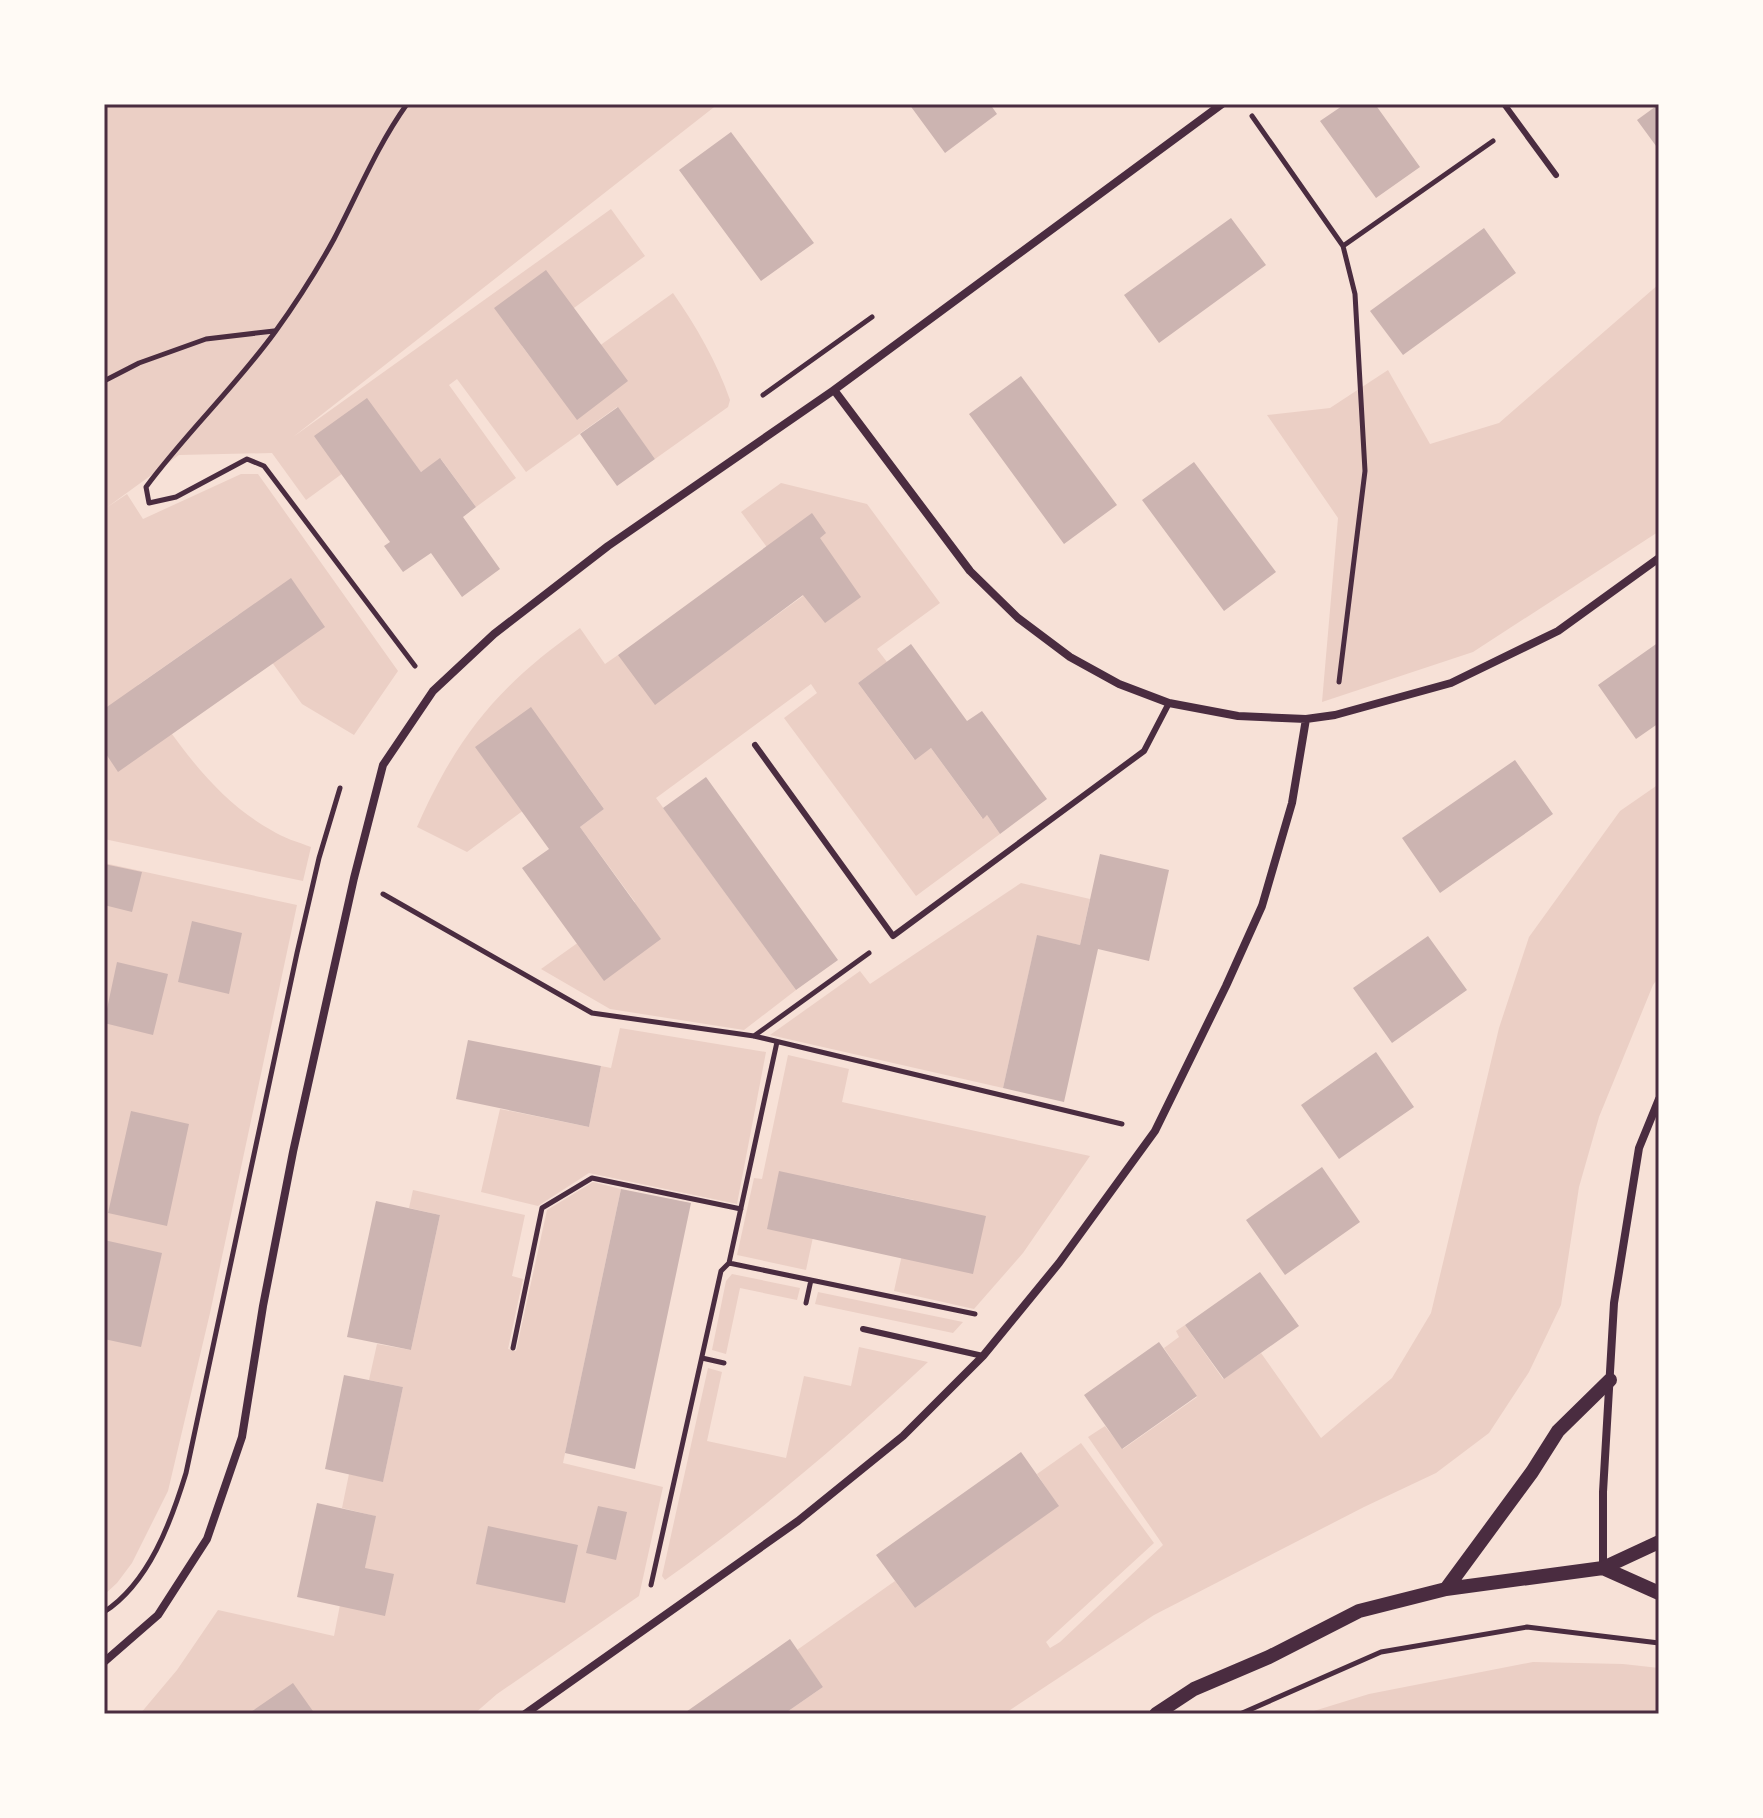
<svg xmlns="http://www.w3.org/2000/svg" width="1763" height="1818" viewBox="0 0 1763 1818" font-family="Jost,sans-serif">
<rect width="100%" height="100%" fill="#f7e1d7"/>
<!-- green -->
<path fill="#ebcfc5" d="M104,104H718L293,437L611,209L645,256L522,346L549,382L673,293C696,326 717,362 730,400L728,407L655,459L617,407L526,472L457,379L449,385L516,478L476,507L441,459L421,472L394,436L306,500L272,453L179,455L106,508L127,494L143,519L241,474H258L398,671L354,735L302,704L238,615L138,685C175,739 212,797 271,830C283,838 298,842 311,847L303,881L104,839Z
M1659,284L1658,532L1473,652L1322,702L1338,518L1267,415L1330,408L1388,370L1430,444L1499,423Z
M781,483L867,504L940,603L877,649L887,662L858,683L914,759L931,748L982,818L987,815L1000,834L916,896L784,718L817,693L811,684L656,798L796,990L744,1030L610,1009L541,969L635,902L580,827L604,809L577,771L467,852L417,827C457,736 498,686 580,628L605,664L618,655L730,649L803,596L741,512Z
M1659,784V977L1653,985L1599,1117L1579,1187L1561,1305L1529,1372L1489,1433L1436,1473L1364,1507L1154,1615L1004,1714H784L823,1687L797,1650L895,1581L915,1608L1058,1506L1037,1474L1081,1443L1154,1543L1046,1642L1050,1648L1060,1642L1163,1545L1088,1437L1105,1426L1123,1449L1197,1397L1164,1348L1179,1337L1176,1331L1185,1325L1223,1379L1261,1353L1321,1438L1392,1378L1431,1313L1499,1028L1529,937L1620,811Z
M104,863L297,905L210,1313L168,1491L132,1563L117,1583L104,1595Z
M1021,883L1090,899L1080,945L1037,936L1003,1088L770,1035L860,971L870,984Z
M620,1028L766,1052L737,1204L589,1173L538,1206L481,1192L500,1109L589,1127L601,1066L611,1068Z
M788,1055L849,1069L842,1102L1090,1156L1023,1253L974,1309L894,1291L914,1200L825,1181L806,1270L737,1255L754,1178L762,1179Z
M593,1182L621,1189L563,1463L663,1487L639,1596L497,1694L474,1714H140L177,1670L218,1610L334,1636L340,1605L365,1568L375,1516L342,1508L349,1474L383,1481L403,1387L369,1380L377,1344L411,1350L440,1215L409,1208L413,1190L525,1215L512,1276L523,1279L508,1349L516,1351L547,1210Z
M732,1274L800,1288L797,1300L740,1288L726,1354L712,1350L726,1281Z
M818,1292L963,1322L953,1333L815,1304Z
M859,1347L928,1362C843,1441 760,1513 665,1580L662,1576L708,1368L722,1372L707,1441L786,1458L804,1376L851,1386Z
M1533,1662L1623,1664L1659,1668V1714H1304L1369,1694Z"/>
<!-- building -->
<path fill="#ccb4b1" d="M909,104H990L997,114L945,153Z
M1345,104H1375L1420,167L1376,198L1320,121Z
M1659,104V150L1637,120Z
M731,132L814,243L761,281L679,170Z
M1231,218L1266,265L1159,343L1124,295Z
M1484,228L1516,273L1403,355L1370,311Z
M546,270L628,381L577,420L494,308Z
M1021,376L1117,505L1064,544L969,414Z
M367,398L421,472L440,458L476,507L463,517L500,569L462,597L431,553L403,572L384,546L390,542L314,436Z
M618,407L655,459L617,486L580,434Z
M1194,462L1276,572L1224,611L1142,500Z
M812,513L826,533L820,538L861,597L825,623L803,595L655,705L618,655Z
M291,578L325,627L118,772L104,751V709Z
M1659,642V723L1636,739L1598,685Z
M911,644L967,721L982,711L1047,799L1000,834L987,815L983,819L931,748L915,760L858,683Z
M531,707L604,809L580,827L661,939L604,981L522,868L549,849L475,747Z
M1515,760L1553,814L1440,893L1402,838Z
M706,777L838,960L796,990L663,808Z
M1100,854L1169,870L1149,961L1098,949L1064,1102L1003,1088L1037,935L1080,945Z
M104,864L142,872L132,912L104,905Z
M192,921L242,933L229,994L178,982Z
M1428,936L1467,990L1392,1043L1353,988Z
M117,962L168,974L153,1035L104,1023Z
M468,1040L601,1066L589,1127L456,1099Z
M1376,1052L1414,1107L1339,1159L1301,1105Z
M131,1111L189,1124L167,1226L108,1213Z
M1322,1167L1360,1222L1285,1275L1246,1220Z
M779,1171L986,1216L973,1274L767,1229Z
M621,1189L691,1203L635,1469L565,1453Z
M376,1201L440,1215L411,1350L347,1337Z
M104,1240L162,1253L141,1347L104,1339Z
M1260,1272L1299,1326L1224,1379L1185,1325Z
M1159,1342L1197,1396L1122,1449L1084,1395Z
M344,1375L403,1387L383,1482L325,1469Z
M1021,1452L1059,1506L915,1608L876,1555Z
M317,1503L376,1516L365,1568L394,1574L385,1616L297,1597Z
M598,1506L627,1512L616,1560L586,1553Z
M488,1526L578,1545L565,1603L476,1584Z
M790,1639L823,1687L784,1714H683Z
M293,1683L315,1714H248Z"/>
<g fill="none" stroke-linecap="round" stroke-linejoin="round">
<!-- path -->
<path stroke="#4a2c40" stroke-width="5" d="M407,104C377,146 358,193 334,239C317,270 296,303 275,332C235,387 186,433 146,487L149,503L176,497L247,459L264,466L415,666
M1252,116L1343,246
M104,381L139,363L206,339L274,331
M763,395L872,317
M1339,682L1365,471L1355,294L1343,246L1493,141
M383,894L592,1013L754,1036L1122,1124
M754,1036L869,953
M729,1263L975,1314
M806,1303L811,1280
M513,1348L542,1208L592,1178L741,1209
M702,1358L724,1363
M651,1585L721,1271L729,1263L777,1042
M104,1612C149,1583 171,1522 186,1473L297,953L319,858L340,788
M1240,1714L1381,1652L1527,1627L1659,1643"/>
<!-- service -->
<path stroke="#4a2c40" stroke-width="6" d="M1504,104L1556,175
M755,745L893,936L1144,751L1169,703
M863,1329L983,1356"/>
<!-- minor -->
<path stroke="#4a2c40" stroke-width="8" d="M834,390L970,571L1018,618L1070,657L1119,684L1169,703L1238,716L1306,719L1335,715L1451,683L1558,631L1659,558
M1603,1568V1492L1614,1303L1639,1148L1659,1099
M104,1662L158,1615L207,1539L242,1437L263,1306L293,1152L354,878L383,765L433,691L494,634L608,546L834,390L1222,104
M525,1714L798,1521L903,1436L983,1356L1059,1263L1155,1131L1226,986L1262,906L1292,803L1306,719"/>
<!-- tertiary -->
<path stroke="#4a2c40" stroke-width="14" d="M1603,1568L1659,1593
M1446,1589L1532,1472L1558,1431L1610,1380
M1156,1714L1194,1689L1269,1657L1359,1611L1446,1589L1603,1568L1659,1542"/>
</g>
<!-- border -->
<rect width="1763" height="1818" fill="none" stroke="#fffaf5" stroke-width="212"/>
<rect x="106" y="106" width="1551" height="1606" fill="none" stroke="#4a2c40" stroke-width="3"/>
</svg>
